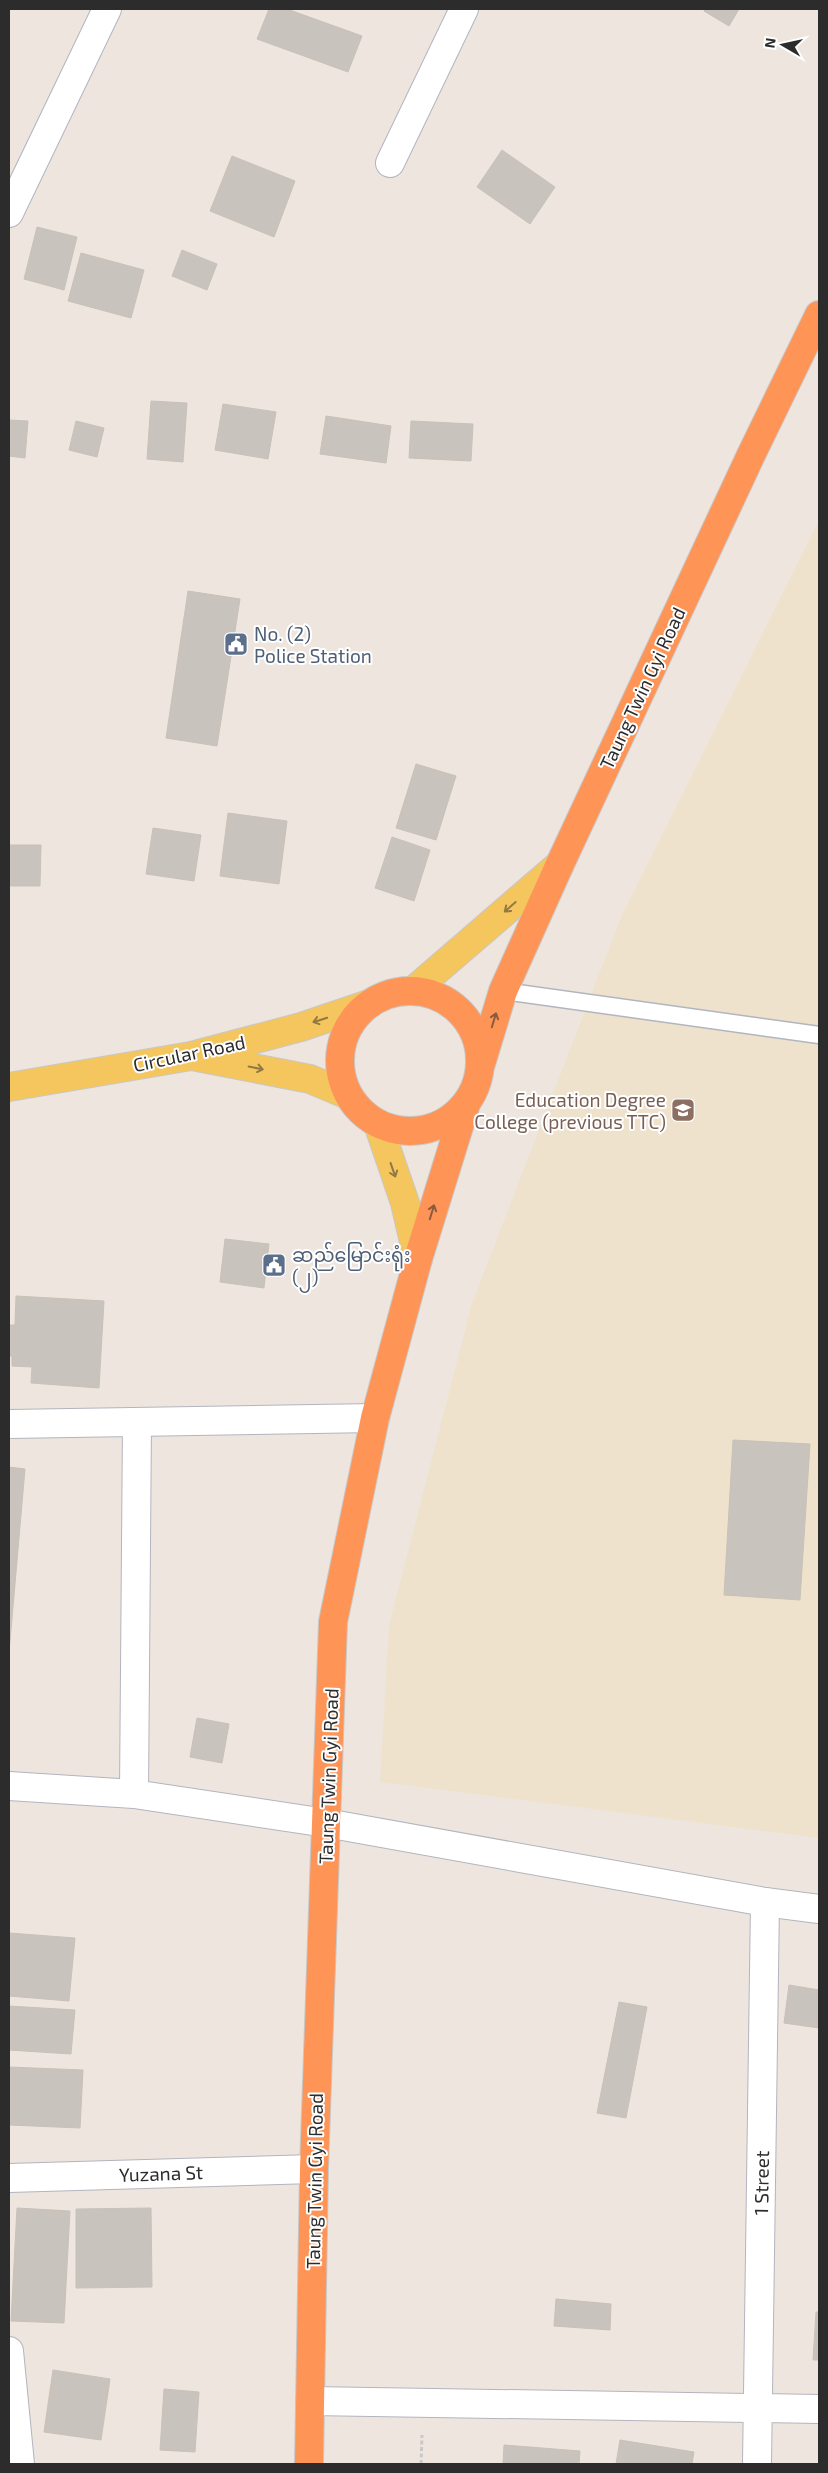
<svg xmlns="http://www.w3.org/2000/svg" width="828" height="2473" viewBox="0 0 828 2473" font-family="'Exo 2','Noto Sans Myanmar',sans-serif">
<rect width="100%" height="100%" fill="#eee6de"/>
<!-- education -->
<path fill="#efe2cd" d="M819,520V1838L380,1782L389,1625L472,1303L621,917Z"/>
<!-- building -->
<path fill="#c9c3bd" stroke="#c9c1b7" d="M269,9H287L362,36L348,72L257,39Z
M705,9H739L729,26L704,11Z
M502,150L555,187L530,224L477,187Z
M232,156L295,181L274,237L210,211Z
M37,227L77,237L64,290L24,279Z
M182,250L217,264L207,290L172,276Z
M81,253L144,270L131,318L68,301Z
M151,401L187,403L183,462L147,459Z
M223,404L276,412L268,459L215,450Z
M326,416L391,426L386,463L320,454Z
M9,420L28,421L25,458L9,456Z
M76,421L104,428L97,457L69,450Z
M411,421L473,424L471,461L409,458Z
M188,591L240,599L217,746L166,738Z
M416,764L456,776L436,840L396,828Z
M228,813L287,821L279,884L220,876Z
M153,828L201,835L194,881L146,874Z
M392,837L430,850L414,901L375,888Z
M9,845H41L40,886H9Z
M225,1239L269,1244L264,1288L220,1282Z
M16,1296L104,1301L99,1388L31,1383L32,1367L12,1366V1356H9V1325H15Z
M733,1440L810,1444L800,1600L724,1595Z
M9,1467L25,1469L9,1653Z
M197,1718L229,1724L222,1763L190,1757Z
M9,1933L75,1938L69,2001L9,1996Z
M789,1985L819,1990V2028L784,2023Z
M619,2002L647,2007L626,2118L597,2113Z
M9,2006L75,2010L71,2054L9,2050Z
M9,2067L83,2070L80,2128L9,2125Z
M17,2208L70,2211L64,2323L11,2321Z
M151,2208L152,2287L76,2288V2209Z
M556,2299L611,2304L610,2330L554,2326Z
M816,2312H819V2360H813Z
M53,2370L110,2379L101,2440L44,2432Z
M164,2389L199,2392L195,2452L160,2450Z
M620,2440L694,2452L692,2464H616Z
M504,2445L580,2451L579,2464H503Z"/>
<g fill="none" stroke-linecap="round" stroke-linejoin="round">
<!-- lane casing -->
<g stroke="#b2b5bf" stroke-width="19">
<path id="lane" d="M503,991L819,1035"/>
</g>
<!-- street casing -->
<g stroke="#b2b5bf" stroke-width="30">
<path id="street" d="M390,163L464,9
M9,213L107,9
M9,1424L375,1418
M9,1786L134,1794L326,1823
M134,1794L137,1422
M9,2178L314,2169
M9,2351L20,2464
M310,2401L819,2409
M757,2464L765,1902"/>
</g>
<!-- secondary casing -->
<g stroke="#b2b5bf" stroke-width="30">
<path id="secondary" d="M326,1823L765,1902L819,1909"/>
</g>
<!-- primary casing -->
<g stroke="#c8c8c8" stroke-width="30">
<path id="primary" d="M414,990L560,864
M197,1057L310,1079L348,1095
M9,1087L191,1056L301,1027L366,1005
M378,1124L405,1203L418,1259"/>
</g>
<!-- highway casing -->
<g stroke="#c8c8c8" stroke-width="30">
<path id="highway" d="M340 1061a70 70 0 1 1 140 0a70 70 0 1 1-140 0Z
M480,1067L503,991L560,864L751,455L819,315
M309,2464L314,2169L333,1622L375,1418L418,1259L466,1104"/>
</g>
<!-- path -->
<path stroke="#c8c8c8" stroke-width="3" stroke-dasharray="4 2.5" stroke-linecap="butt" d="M421,2464L422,2435"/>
<!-- lane -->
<use href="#lane" stroke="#fff" stroke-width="16"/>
<!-- street -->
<use href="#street" stroke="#fff" stroke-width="28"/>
<!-- secondary -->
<use href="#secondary" stroke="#fff" stroke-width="28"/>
<!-- primary -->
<use href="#primary" stroke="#f4c65d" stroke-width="28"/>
<!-- highway -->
<use href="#highway" stroke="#ff9457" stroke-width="28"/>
</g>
<!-- one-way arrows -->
<defs><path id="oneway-shaft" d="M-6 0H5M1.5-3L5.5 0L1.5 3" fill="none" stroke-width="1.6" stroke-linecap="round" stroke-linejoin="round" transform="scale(1.25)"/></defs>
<g stroke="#907944">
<use href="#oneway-shaft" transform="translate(510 907) rotate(139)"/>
<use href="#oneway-shaft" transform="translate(320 1020) rotate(162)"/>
<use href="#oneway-shaft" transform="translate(256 1068) rotate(11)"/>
<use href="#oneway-shaft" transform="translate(393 1170) rotate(71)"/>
</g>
<g stroke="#8b5b3f">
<use href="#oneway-shaft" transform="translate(494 1020) rotate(-73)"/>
<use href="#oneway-shaft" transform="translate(432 1212) rotate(-73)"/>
</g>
<!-- icons -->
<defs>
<g id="civic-square" transform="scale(1.25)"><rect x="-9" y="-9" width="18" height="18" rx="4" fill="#5c6f8a" stroke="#fff"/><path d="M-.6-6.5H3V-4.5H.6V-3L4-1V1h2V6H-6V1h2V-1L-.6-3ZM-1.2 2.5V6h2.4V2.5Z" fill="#fff"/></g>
<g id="university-square" transform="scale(1.25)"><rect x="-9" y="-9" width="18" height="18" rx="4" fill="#8d6e63" stroke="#fff"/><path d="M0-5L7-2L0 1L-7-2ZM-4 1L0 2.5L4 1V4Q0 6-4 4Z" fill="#fff"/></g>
</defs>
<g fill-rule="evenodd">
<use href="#civic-square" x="236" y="644"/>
<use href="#university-square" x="683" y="1110"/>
<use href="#civic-square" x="274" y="1265"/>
</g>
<g text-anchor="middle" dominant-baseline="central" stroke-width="4" stroke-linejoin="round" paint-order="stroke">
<!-- service labels -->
<g font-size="19" fill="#4e5e75" stroke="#fff" text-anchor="start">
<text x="254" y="633">No. (2)<tspan x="254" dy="22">Police Station</tspan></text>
<text x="292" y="1254">ဆည်မြောင်းရုံး<tspan x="292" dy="22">(၂)</tspan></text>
</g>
<!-- street labels -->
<g font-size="19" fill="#2c2c2c" stroke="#fff">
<text transform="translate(642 688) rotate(-65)">Taung Twin Gyi Road</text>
<text transform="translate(189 1053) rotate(-12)">Circular Road</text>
<text transform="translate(328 1776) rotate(-88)">Taung Twin Gyi Road</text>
<text transform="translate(161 2173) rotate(-2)">Yuzana St</text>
<text transform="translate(314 2181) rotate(-89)">Taung Twin Gyi Road</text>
<text transform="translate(761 2183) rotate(-89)">1 Street</text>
</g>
<!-- education labels -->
<g font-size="19" fill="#785e54" stroke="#fff" text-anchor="end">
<text x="666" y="1099">Education Degree<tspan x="666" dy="22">College (previous TTC)</tspan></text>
</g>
</g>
<!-- border -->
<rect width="828" height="2473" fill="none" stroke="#2c2c2c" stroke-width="20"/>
<!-- north arrow -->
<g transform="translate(783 45) rotate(279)" stroke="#ffffff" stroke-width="4" paint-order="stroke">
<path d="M0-4L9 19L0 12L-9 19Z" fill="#2c2c2c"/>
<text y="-8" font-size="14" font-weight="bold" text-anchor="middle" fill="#2c2c2c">N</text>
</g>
</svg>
